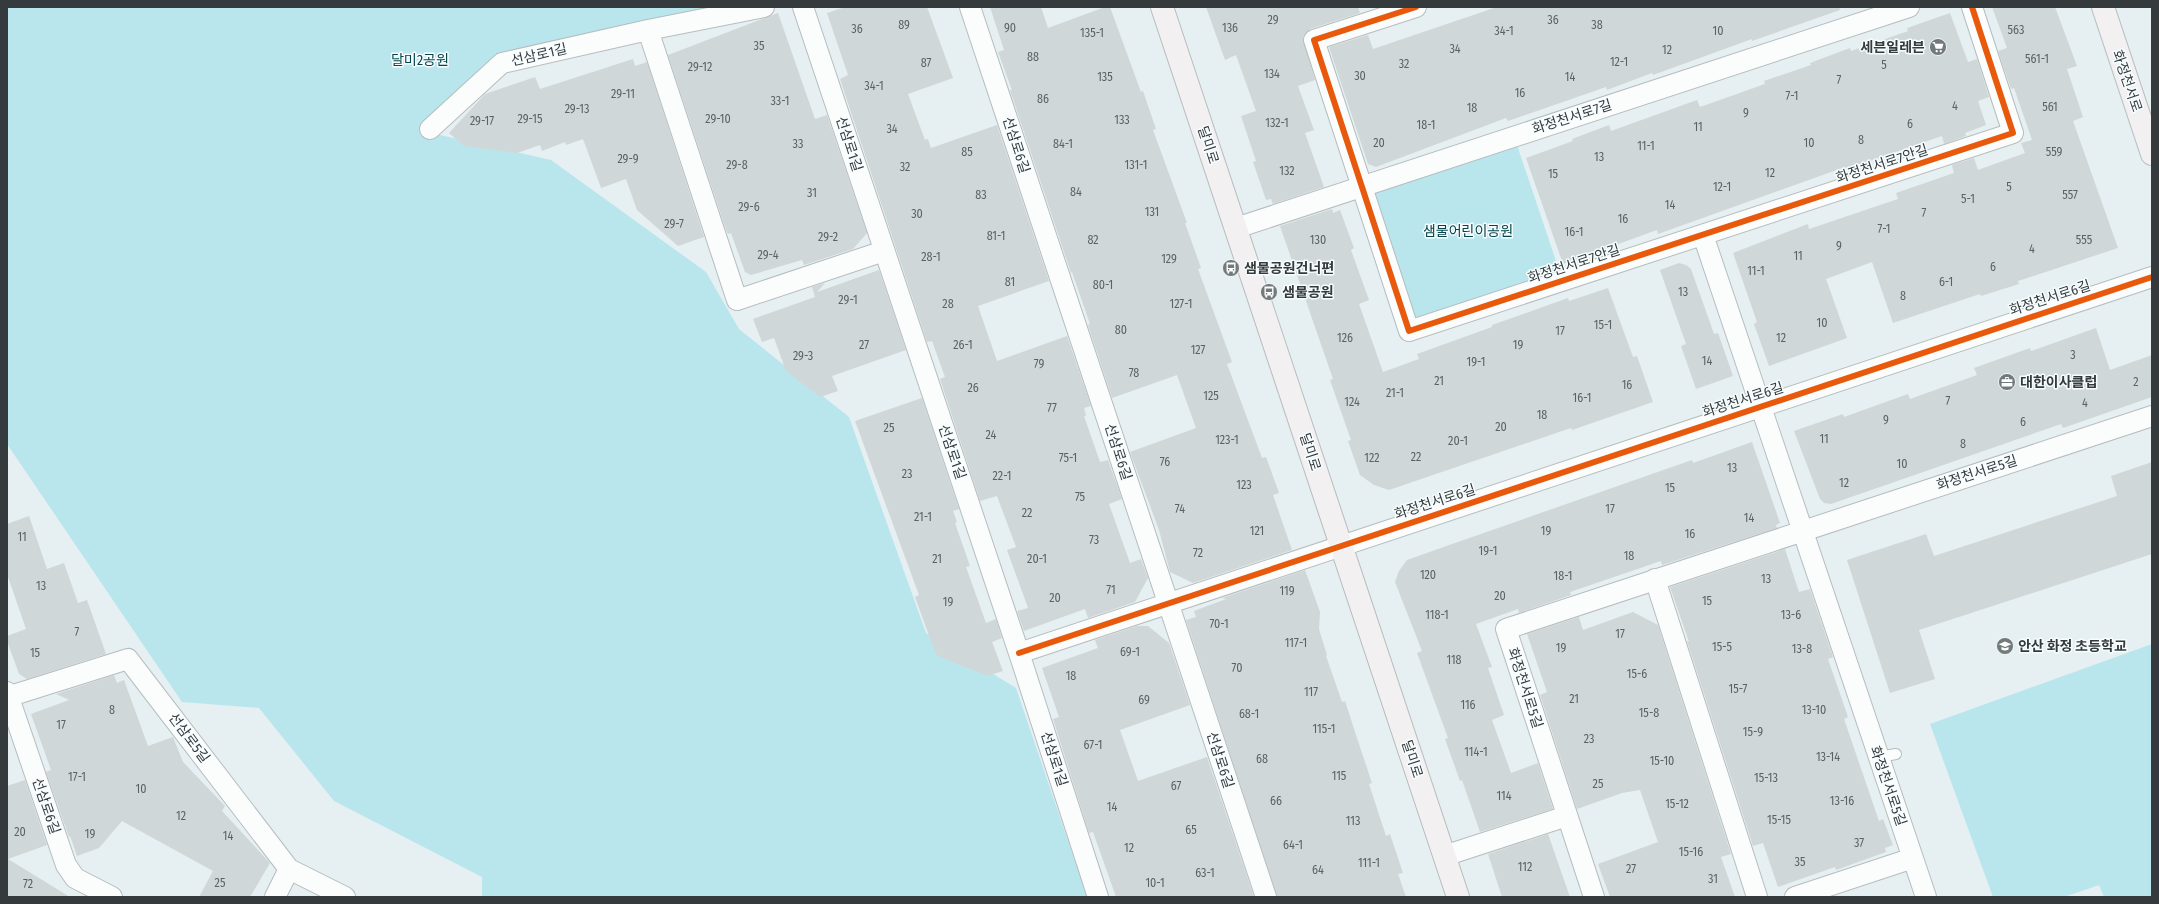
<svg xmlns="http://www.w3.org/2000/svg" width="2159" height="904" viewBox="0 0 2159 904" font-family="'Fira Sans Condensed','Noto Sans KR',sans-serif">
<rect width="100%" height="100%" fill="#e6eff1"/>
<!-- green -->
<path fill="#b9e6ed" d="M7,7H711L497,60L422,131L551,160L706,272L739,329L849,417L926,633L1016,688L1087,897H482V877L334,801L259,708L182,702L7,444Z
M1515,139L1561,276L1412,326L1366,190Z
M2152,644V897H2104L2099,885L2064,897H1993L1930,724Z"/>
<!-- building -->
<path fill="#d0d7d8" d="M845,7H927L953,78L908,94L925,140L928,139L931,148L997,125L1049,281L978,306L997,361L1067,336L1091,406L1084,408L1086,416H1084L1100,462L1108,460L1122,499L1109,504L1130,563L1141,559L1148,578L1135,602L1088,618L1085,609L1024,631L1017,611L1028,608L1007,550L1016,547L997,496L980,501L940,379L945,377L932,341L927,342L840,79L848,75L827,13Z
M990,7H1041L1048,28L1105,7H1110L1141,92L1143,91L1156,129L1153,130L1187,223H1185L1201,268L1198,269L1232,362L1227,364L1262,458L1266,457L1279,493L1273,495L1292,550L1193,583L1170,572L1159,530L1130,452L1196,428L1177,375L1112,398L1089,328L1088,325L1090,324L1072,272L1071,273L1010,90H1012L998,52L1004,50Z
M1206,7H1358L1360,13L1310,29L1305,33L1303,38L1315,80L1298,86L1314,130L1305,133L1324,187L1273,204L1271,199L1266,200L1253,162L1256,161L1241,116L1256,111L1236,55L1225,60Z
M1497,7H1839L1840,10L1752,41V39L1653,75L1652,73L1607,90L1606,87L1508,121L1506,118L1376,167L1368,164L1329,47L1368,35L1373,49Z
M1992,7H2055L2077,66L2067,69L2083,117L2073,121L2118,248L2018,281L2019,284L1981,296L1980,294L1893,323L1872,262L1826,279L1847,338L1769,366L1754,324L1757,322L1733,253L1808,224L1809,229L1898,199L1896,193L1954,173L1952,165L1974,158L1978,170L2025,153L2021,143L2032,140L2014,88L2011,89L1998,51L2007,48Z
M778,13L815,119L827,115L867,233L853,249L804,265L802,260L751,275L745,272L731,233L728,234L726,230L668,55Z
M1950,13L1968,62L1977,59L1989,97L1978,101L1986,125L1965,133L1966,136L1944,144L1942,136L1846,169L1845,167L1658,234L1657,230L1563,264L1526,158L1573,141L1572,139L1609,125L1611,131L1697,100L1700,107L1765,84L1764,81L1811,65L1810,63L1850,48L1851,51L1908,31L1907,28Z
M633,59L635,66L647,62L704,237L678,246L637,210L626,179L601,188L583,139L566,145L565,142L542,151L540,145L517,153L464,146L449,133L485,94L535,77L540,89Z
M1332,209L1333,213L1340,210L1354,248L1351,250L1369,300L1359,304L1383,372L1419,359L1417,354L1492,327V325L1568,298L1569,301L1608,288L1633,357L1637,356L1653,402L1572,430L1571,428L1389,490L1374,485L1360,475L1348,441L1351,440L1330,380L1333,379L1280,226Z
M1679,263L1686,265L1691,269L1714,334L1718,333L1733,376L1696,389L1681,346L1686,344L1660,270Z
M879,270L906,350L832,376L838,391L820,397L786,371L774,338L762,342L753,319L815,297L812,287L825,283L817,292Z
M2096,328L2110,370L2152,355V397L2063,428L2061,424L1831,504L1824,503L1820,499L1794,431L1843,414L1844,417L1908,394L1910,399L1977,375L1974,368L2030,348L2031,351Z
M922,398L959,509L953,511L957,522L955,523L970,566L966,567L986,623L996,619L1002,638L992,642L1003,671L987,676L936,655L915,597L919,595L855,421Z
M1752,442L1780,523L1776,525L1777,528L1662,565L1661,561L1570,592L1571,595L1519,613L1518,609L1476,624L1492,667L1488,668L1504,715L1492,720L1511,773L1538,763L1553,809L1480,832L1462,780L1460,781L1445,739L1448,738L1417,653L1422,651L1395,582L1399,571L1407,560L1455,543L1692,460L1693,463Z
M2152,462V554L1919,630L1935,679L1890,693L1847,560L1926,534L1934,556L2117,496L2111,476Z
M29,516L47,569L64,563L78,603L87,600L106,654L27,679L19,674L7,641V636L26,629L7,574V524Z
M1785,549L1799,592L1810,589L1833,657L1828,659L1848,717L1844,719L1879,821L1883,819L1893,845L1885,848L1886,852L1836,870L1835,867L1778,887L1763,843L1753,846L1687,641L1689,642L1670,587Z
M1305,570L1320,612L1319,629L1327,655L1326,656L1342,702L1345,701L1357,738L1372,783L1369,784L1386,836L1390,834L1403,873L1398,874L1406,897H1277L1186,620L1196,617L1194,611L1226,599L1222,598Z
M1633,612L1658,625L1731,854L1721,857L1735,897H1610L1598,864L1658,842L1640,790L1622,793L1577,809L1540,695L1547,692L1527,634L1579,617L1583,630Z
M1137,626H1148L1169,643L1190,705L1120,730L1138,781L1207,757L1254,897H1116L1093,832L1089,833L1053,719L1059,717L1042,668L1098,648L1095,640Z
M114,675L117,683L124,680L148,746L173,737L183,762L225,806L222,811L270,863L250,897H199L213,871L122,821L99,848L77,856L70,836L69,837L46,772L51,770L31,714L69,700L56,694Z
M25,780L47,845L8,859L70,897H7V786Z
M1548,834L1570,897H1502L1488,854Z"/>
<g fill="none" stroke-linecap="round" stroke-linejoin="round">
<!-- lane casing -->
<g stroke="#b6bdbe" stroke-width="12">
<path id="lane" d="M1879,757L1896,754"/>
</g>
<!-- street casing -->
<g stroke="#b6bdbe" stroke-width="22">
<path id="street" d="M803,7L1019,653L1098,897
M970,7L1266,897
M1416,7L1314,40L1409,331L2013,133L1972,7
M648,30L737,300L884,251
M430,129L502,63L648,30L764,7
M1236,228L1909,7
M1703,235L1926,897
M1655,579L1757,897
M1019,653L2152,277
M7,692L66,865L75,878L112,897
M7,697L128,659L289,869L345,897
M1444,856L1567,816
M275,897L289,869
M1594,897L1506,629L2152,416
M1795,897L1913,858"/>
</g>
<!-- secondary casing -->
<g stroke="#b6bdbe" stroke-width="24">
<path id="secondary" d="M1162,7L1458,897
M2103,7L2152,154"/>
</g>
<!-- lane -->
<use href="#lane" stroke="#fbfdfd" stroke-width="10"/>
<!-- street -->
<use href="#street" stroke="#fbfdfd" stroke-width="20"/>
<!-- secondary -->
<use href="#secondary" stroke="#f2f0f1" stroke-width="22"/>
<!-- cycleway casing -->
<g stroke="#f7fdfe" stroke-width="8">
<path id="cycleway" d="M1416,7L1314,40L1409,331L2013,133L1972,7
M1019,653L2152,277"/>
</g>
<!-- cycleway -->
<use href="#cycleway" stroke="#e8590c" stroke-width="6"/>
</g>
<!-- icons -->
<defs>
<g id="supermarket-disc" transform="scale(0.9)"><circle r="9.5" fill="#737a7b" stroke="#f7fdfe"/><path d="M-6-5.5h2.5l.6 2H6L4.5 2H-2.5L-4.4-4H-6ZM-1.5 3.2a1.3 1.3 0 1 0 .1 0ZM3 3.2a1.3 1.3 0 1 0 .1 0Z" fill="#fff"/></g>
<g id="bus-disc" transform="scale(0.9)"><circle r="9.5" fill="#737a7b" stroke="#f7fdfe"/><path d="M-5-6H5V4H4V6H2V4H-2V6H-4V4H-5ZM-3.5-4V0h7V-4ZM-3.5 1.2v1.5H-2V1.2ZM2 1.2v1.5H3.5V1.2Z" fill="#fff"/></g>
<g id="office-disc" transform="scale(0.9)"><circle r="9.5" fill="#737a7b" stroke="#f7fdfe"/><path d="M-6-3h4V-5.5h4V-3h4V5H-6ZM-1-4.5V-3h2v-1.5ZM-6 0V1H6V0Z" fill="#fff"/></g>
<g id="school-disc" transform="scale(0.9)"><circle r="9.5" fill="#737a7b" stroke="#f7fdfe"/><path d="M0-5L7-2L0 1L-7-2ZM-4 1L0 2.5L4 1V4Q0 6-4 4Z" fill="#fff"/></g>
</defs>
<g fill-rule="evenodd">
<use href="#supermarket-disc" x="1938" y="47"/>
<use href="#bus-disc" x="1231" y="268"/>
<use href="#bus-disc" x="1269" y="292"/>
<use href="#office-disc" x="2007" y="382"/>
<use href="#school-disc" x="2005" y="646"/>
</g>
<g text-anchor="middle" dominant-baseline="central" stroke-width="3" stroke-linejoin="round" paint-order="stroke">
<!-- number labels -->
<g font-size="12" fill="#5c6263">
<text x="1273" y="20">29</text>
<text x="1553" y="20">36</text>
<text x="904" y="25">89</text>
<text x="1597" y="25">38</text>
<text x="1010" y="28">90</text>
<text x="1230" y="28">136</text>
<text x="857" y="29">36</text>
<text x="2016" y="30">563</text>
<text x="1504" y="31">34-1</text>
<text x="1718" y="31">10</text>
<text x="1092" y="33">135-1</text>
<text x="759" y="46">35</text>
<text x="1455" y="49">34</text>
<text x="1667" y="50">12</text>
<text x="1033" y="57">88</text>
<text x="2037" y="59">561-1</text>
<text x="1619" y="62">12-1</text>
<text x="926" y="63">87</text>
<text x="1404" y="64">32</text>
<text x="1884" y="65">5</text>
<text x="700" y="67">29-12</text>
<text x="1272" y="74">134</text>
<text x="1360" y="76">30</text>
<text x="1105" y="77">135</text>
<text x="1570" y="77">14</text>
<text x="1839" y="80">7</text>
<text x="874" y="86">34-1</text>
<text x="1520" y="93">16</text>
<text x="623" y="94">29-11</text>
<text x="1792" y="96">7-1</text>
<text x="1043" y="99">86</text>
<text x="780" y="101">33-1</text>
<text x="1955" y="106">4</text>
<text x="2050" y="107">561</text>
<text x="1472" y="108">18</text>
<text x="577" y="109">29-13</text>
<text x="1746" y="113">9</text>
<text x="530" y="119">29-15</text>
<text x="718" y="119">29-10</text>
<text x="1122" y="120">133</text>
<text x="482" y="121">29-17</text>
<text x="1277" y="123">132-1</text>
<text x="1910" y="124">6</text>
<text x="1426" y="125">18-1</text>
<text x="1698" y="127">11</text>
<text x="892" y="129">34</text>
<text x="1861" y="140">8</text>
<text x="1379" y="143">20</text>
<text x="1809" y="143">10</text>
<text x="798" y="144">33</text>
<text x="1063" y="144">84-1</text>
<text x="1646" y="146">11-1</text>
<text x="967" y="152">85</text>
<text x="2054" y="152">559</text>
<text x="1599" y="157">13</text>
<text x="628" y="159">29-9</text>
<text x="737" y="165">29-8</text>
<text x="1136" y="165">131-1</text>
<text x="905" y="167">32</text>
<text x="1287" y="171">132</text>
<text x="1770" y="173">12</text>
<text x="1553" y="174">15</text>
<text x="1722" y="187">12-1</text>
<text x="2009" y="187">5</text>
<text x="1076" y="192">84</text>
<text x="812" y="193">31</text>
<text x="981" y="195">83</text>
<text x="2070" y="195">557</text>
<text x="1968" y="199">5-1</text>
<text x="1670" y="205">14</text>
<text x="749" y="207">29-6</text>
<text x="1152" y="212">131</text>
<text x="1924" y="213">7</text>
<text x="917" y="214">30</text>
<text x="1623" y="219">16</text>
<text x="674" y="224">29-7</text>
<text x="1884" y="229">7-1</text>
<text x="1574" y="232">16-1</text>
<text x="996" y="236">81-1</text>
<text x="828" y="237">29-2</text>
<text x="1093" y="240">82</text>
<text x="1318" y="240">130</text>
<text x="2084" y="240">555</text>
<text x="1839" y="246">9</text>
<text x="2032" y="249">4</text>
<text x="768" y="255">29-4</text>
<text x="1798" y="256">11</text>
<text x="931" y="257">28-1</text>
<text x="1169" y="259">129</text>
<text x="1993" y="267">6</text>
<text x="1756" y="271">11-1</text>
<text x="1010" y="282">81</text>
<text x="1946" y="282">6-1</text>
<text x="1103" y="285">80-1</text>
<text x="1683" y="292">13</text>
<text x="1903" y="296">8</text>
<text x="848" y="300">29-1</text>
<text x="948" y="304">28</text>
<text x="1181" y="304">127-1</text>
<text x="1822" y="323">10</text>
<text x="1603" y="325">15-1</text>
<text x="1121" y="330">80</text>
<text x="1560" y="331">17</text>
<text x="1345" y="338">126</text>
<text x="1781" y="338">12</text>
<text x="864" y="345">27</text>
<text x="963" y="345">26-1</text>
<text x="1518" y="345">19</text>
<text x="1198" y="350">127</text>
<text x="2073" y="355">3</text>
<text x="803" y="356">29-3</text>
<text x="1707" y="361">14</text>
<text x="1476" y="362">19-1</text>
<text x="1039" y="364">79</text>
<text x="1134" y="373">78</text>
<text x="1439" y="381">21</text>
<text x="2136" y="382">2</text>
<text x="1627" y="385">16</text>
<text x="973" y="388">26</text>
<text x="1395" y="393">21-1</text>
<text x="1211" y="396">125</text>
<text x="1582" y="398">16-1</text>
<text x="1948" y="401">7</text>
<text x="1352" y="402">124</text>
<text x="2085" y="403">4</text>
<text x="1052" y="408">77</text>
<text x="1542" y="415">18</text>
<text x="1886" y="420">9</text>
<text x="2023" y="422">6</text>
<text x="1501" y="427">20</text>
<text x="889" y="428">25</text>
<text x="991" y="435">24</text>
<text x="1824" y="439">11</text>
<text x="1227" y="440">123-1</text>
<text x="1458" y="441">20-1</text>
<text x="1963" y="444">8</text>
<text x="1416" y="457">22</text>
<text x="1068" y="458">75-1</text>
<text x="1372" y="458">122</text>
<text x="1165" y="462">76</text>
<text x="1902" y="464">10</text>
<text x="1732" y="468">13</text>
<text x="907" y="474">23</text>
<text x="1002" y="476">22-1</text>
<text x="1844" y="483">12</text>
<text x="1244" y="485">123</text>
<text x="1670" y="488">15</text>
<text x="1080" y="497">75</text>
<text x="1180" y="509">74</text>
<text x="1610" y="509">17</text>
<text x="1027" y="513">22</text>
<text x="923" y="517">21-1</text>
<text x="1749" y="518">14</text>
<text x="1257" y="531">121</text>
<text x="1546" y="531">19</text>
<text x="1690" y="534">16</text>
<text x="22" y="537">11</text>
<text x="1094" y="540">73</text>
<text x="1488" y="551">19-1</text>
<text x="1198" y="553">72</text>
<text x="1629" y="556">18</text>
<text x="937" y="559">21</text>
<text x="1037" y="559">20-1</text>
<text x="1428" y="575">120</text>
<text x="1563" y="576">18-1</text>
<text x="1766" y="579">13</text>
<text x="41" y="586">13</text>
<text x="1111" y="590">71</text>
<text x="1287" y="591">119</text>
<text x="1500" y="596">20</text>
<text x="1055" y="598">20</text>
<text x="1707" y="601">15</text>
<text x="948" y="602">19</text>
<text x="1437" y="615">118-1</text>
<text x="1791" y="615">13-6</text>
<text x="1219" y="624">70-1</text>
<text x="77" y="632">7</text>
<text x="1620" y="634">17</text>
<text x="1296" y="643">117-1</text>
<text x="1722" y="647">15-5</text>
<text x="1561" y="648">19</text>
<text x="1802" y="649">13-8</text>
<text x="1130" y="652">69-1</text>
<text x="35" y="653">15</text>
<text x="1454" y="660">118</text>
<text x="1237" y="668">70</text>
<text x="1637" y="674">15-6</text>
<text x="1071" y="676">18</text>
<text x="1738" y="689">15-7</text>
<text x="1311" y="692">117</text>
<text x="1574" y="699">21</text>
<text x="1144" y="700">69</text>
<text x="1468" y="705">116</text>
<text x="112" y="710">8</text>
<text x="1814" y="710">13-10</text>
<text x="1649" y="713">15-8</text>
<text x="1249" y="714">68-1</text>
<text x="61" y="725">17</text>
<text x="1324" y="729">115-1</text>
<text x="1753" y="732">15-9</text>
<text x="1589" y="739">23</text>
<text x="1093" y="745">67-1</text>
<text x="1476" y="752">114-1</text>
<text x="1828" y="757">13-14</text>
<text x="1262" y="759">68</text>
<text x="1662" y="761">15-10</text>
<text x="1339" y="776">115</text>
<text x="77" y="777">17-1</text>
<text x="1766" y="778">15-13</text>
<text x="1598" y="784">25</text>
<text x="1176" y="786">67</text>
<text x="141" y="789">10</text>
<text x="1504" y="796">114</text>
<text x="1276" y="801">66</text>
<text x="1842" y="801">13-16</text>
<text x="1677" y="804">15-12</text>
<text x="1112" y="807">14</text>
<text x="181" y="816">12</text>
<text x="1779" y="820">15-15</text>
<text x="1353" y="821">113</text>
<text x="1191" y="830">65</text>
<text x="20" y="832">20</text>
<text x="90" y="834">19</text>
<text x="228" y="836">14</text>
<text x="1859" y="843">37</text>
<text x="1293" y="845">64-1</text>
<text x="1129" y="848">12</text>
<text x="1691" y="852">15-16</text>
<text x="1800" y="862">35</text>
<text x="1369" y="863">111-1</text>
<text x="1525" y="867">112</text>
<text x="1631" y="869">27</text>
<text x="1318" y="870">64</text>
<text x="1205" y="873">63-1</text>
<text x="1713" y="879">31</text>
<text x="220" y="883">25</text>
<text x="1155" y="883">10-1</text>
<text x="28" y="884">72</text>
</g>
<!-- poi labels -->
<g font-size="14" font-weight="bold" fill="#353b3c" stroke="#f7fdfe" text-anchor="start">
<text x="1925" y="47" text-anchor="end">세븐일레븐</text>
<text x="1244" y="268">샘물공원건너편</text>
<text x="1282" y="292">샘물공원</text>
<text x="2020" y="382">대한이사클럽</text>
<text x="2018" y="646">안산 화정 초등학교</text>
</g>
<!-- street labels -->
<g font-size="14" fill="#353b3c" stroke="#f7fdfe">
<text transform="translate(539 55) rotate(-13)">선삼로1길</text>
<text transform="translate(2127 81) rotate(71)">화정천서로</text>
<text transform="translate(1572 117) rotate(-18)">화정천서로7길</text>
<text transform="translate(849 144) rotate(72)">선삼로1길</text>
<text transform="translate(1016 145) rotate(72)">선삼로6길</text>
<text transform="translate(1208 145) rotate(72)">달미로</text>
<text transform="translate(1882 164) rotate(-18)">화정천서로7안길</text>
<text transform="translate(1574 264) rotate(-18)">화정천서로7안길</text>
<text transform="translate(2050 298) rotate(-18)">화정천서로6길</text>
<text transform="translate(1743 400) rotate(-18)">화정천서로6길</text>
<text transform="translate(952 452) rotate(71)">선삼로1길</text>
<text transform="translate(1118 452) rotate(72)">선삼로6길</text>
<text transform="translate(1310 452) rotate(72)">달미로</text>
<text transform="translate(1977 473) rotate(-18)">화정천서로5길</text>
<text transform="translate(1435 502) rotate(-18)">화정천서로6길</text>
<text transform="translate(1525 688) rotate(72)">화정천서로5길</text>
<text transform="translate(189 738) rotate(53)">선삼로5길</text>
<text transform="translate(1054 759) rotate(72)">선삼로1길</text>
<text transform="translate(1412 759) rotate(72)">달미로</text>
<text transform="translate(1220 760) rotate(72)">선삼로6길</text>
<text transform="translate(1888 786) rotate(71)">화정천서로5길</text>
<text transform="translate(46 806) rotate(71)">선삼로6길</text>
</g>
<!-- park labels -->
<g font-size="14" fill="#06454c" stroke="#f7fdfe">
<text x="420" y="60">달미2공원</text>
<text x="1468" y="231">샘물어린이공원</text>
</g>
</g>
<!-- border -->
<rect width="2159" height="904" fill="none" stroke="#353b3c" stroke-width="16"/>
</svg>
